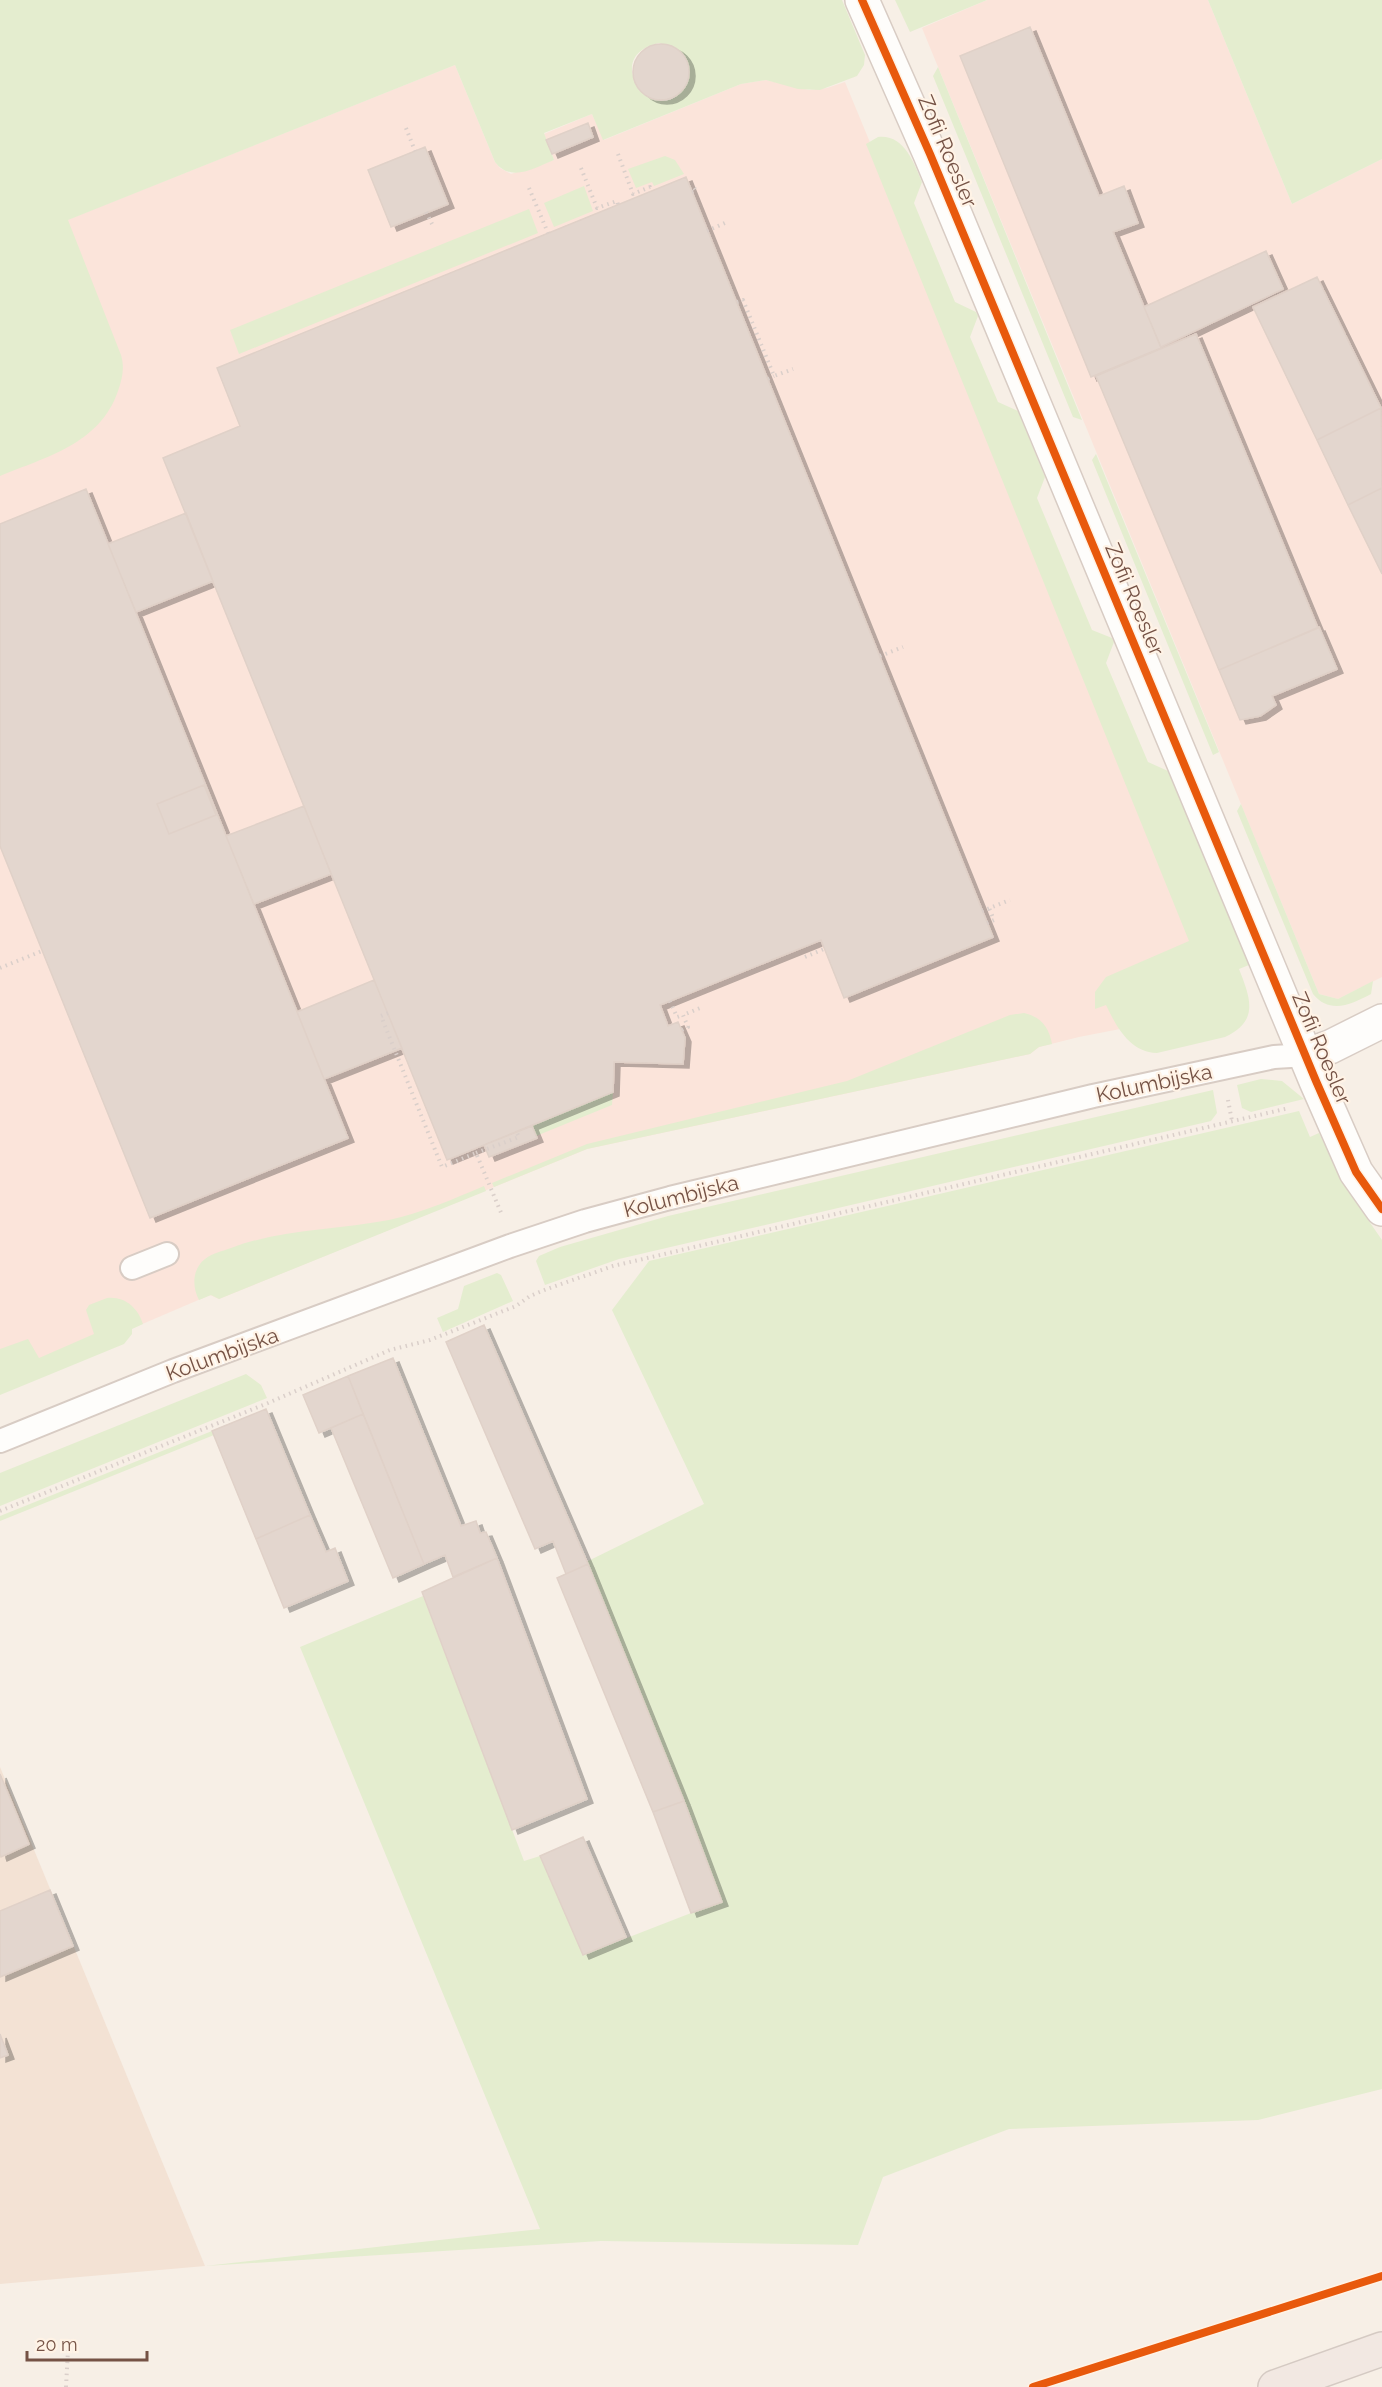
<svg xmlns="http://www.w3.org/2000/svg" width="1382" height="2387" viewBox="0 0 1382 2387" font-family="Raleway,sans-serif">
<defs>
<filter id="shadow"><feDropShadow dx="6" dy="4" stdDeviation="0" flood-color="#0004"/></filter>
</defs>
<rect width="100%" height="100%" fill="#f7efe6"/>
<!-- residential -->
<path fill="#f3e2d4" d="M0,1767L205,2266L0,2284Z"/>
<!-- commercial -->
<path fill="#fbe4da" d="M987,0H1208L1292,204L1382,159V977L1338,999L1319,994L922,28Z
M455,65L495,162L500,168L511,174L554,160L544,134L592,114L604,140L741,84L766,80L809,90L827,88L845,82L1218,983L1131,1033L1120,1029L1079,1037L1039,1047L1030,1054L587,1149L219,1299L210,1295L0,1385V452L67,220Z"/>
<!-- green -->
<path fill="#e4edcf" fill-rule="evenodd" d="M0,0H842L865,55L864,65L857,76L820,90L798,89L766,80L741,84L603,140L592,114L544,133L554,160C534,168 511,183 495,162L455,65L68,220L121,355C125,368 122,379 118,391C100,444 46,457 0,476ZM659,43L679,50C686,58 691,69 687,80C666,138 593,58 659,43Z
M895,0H987L910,32Z
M1208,0H1382V159L1292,204Z
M938,67L1082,420L1073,417L933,76Z
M878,137C904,134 914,163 922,182L914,203L955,302L976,312L978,316L970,337L998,402L1018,411L1045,477L1037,498L1092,630L1112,638L1114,642L1106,663L1148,762L1168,771L1249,965L1239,969C1250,997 1260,1021 1225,1037L1157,1053C1130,1052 1117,1028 1106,1005L1095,1009V992L1106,977L1189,941L866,144Z
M665,156L675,160L684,174L654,186L652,182L636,188L628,169Z
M584,186L593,211L554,227L544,203Z
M529,209L538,233L239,354L230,330Z
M1096,454L1219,752L1213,755L1092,460Z
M1241,804L1319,994L1338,999L1373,981L1371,994C1352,1004 1330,1015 1313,994L1237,811Z
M1024,1013C1041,1017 1049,1027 1052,1044L1039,1047L1030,1054L587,1149L494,1187L492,1183L587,1144L847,1081L1010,1015Z
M1261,1079L1282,1081L1304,1099L1251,1112L1242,1108L1237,1085Z
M1213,1090L1217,1113L1211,1121L619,1259L545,1285L536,1261L539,1256L560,1247L668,1216Z
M613,1092L612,1105L536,1136L532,1126Z
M1299,1111L1310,1137L1319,1133L1346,1188L1382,1240V2089L1258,2120L1009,2129L883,2177L858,2245L601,2241L205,2266L540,2229L300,1647L423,1596L524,1861L540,1856L583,1955L722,1901L586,1562L704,1504L612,1310L649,1261Z
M484,1186L486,1191L219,1299L211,1295L199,1300C192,1287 192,1269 205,1259C212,1253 223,1251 231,1248C281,1229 336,1230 389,1220C422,1213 453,1199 484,1186Z
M497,1273L501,1275L513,1301L443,1332L437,1318L458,1309L464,1286Z
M107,1298C125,1296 138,1308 143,1324L132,1329V1334L124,1344L0,1395V1349L28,1339L39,1358L94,1334L86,1310L89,1305Z
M246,1374L261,1385L267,1398L0,1506V1473Z
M212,1431L214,1435L0,1521V1516Z"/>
<!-- building -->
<path fill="#e3d6ce" stroke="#e0d1c8" stroke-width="1.5" filter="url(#shadow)" d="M1030,27L1099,196L1124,186L1138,223L1113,232L1161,348L1091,377L960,56Z
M633 72a28 28 0 1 1 56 0a28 28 0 1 1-56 0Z
M588,123L593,137L552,154L546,140Z
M425,147L448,204L391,227L368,170Z
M686,177L993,937L844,998L821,940L670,1001L660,1005L668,1026L678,1022L685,1038L683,1064L614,1062L613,1092L447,1160L163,458L240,426L217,368Z
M1266,251L1283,289L1161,347L1144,307Z
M1317,277L1381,408L1317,440L1253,307Z
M1196,334L1318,628L1219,670L1096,376Z
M1381,408L1382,488L1348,505L1317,440Z
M1382,488V574L1348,505Z
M86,489L348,1138L150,1218L0,846V524Z
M186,513L213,581L136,612L108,544Z
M1319,627L1337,669L1272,696L1276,705L1260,716L1240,720L1219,670Z
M204,785L216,815L169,834L157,804Z
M304,806L331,874L254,904L226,836Z
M374,980L402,1048L324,1079L297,1012Z
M532,1126L537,1138L489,1157L484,1145Z
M484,1325L588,1564L566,1574L553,1541L535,1549L446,1342Z
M393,1358L461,1526L476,1521L480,1533L486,1532L497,1558L453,1577L445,1555L424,1564L348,1376Z
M348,1376L363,1414L319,1433L303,1395Z
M266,1409L310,1515L256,1539L212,1431Z
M363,1414L424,1564L393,1578L331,1428Z
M310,1515L326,1552L335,1548L348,1581L284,1608L256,1539Z
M497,1558L587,1799L512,1830L422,1592Z
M588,1564L684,1801L653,1812L557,1578Z
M0,1774L29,1844L1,1857L0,1854Z
M684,1801L722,1902L691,1913L653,1812Z
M583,1837L626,1937L583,1955L540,1856Z
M50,1890L73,1946L0,1977V1911Z
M0,2034L8,2055L0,2058Z"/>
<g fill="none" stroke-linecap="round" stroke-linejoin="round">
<!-- service casing -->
<g stroke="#d8ccc4" stroke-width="26">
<path id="service" d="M132,1268L167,1254
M0,1441L173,1371L510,1246L585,1221L670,1198L1093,1096L1274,1057L1307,1055"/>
</g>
<!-- minor casing -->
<g stroke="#d8ccc4" stroke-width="36">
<path id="minor" d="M862,0L930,154L1316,1081L1356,1172L1382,1209
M1307,1055L1330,1047L1382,1021"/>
</g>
<!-- trunk casing -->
<g stroke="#d5cac3" stroke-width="36">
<path id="trunk" d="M1275,2387L1382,2349"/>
</g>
<!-- path -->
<path stroke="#dacfca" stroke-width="4" stroke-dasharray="1.5 4.5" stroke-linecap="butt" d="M406,128L415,151
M618,154L633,194L650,187L652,191
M581,168L597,208L617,201L618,205
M529,188L548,233
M692,192L696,191L693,186
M426,212L432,224
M707,231L727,222
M737,302L743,300L774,376L793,369
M768,379L774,376
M880,656L903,647
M982,911L1010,900
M987,923L994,920L989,908
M805,957L824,949
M0,968L42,951
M670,1001L677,1017L683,1015
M388,1013L381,1016L442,1167L476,1153L502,1215
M682,1030L688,1027L683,1015L700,1008
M1228,1100L1232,1121
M476,1153L519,1137L516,1131
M0,1511L268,1403L390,1350L430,1340L516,1306L530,1296L547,1289L613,1266L1289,1108
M66,2387L68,2350"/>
<!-- service -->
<use href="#service" stroke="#fefdfb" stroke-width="22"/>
<!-- minor -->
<use href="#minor" stroke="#fefdfb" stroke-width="33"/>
<!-- trunk -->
<use href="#trunk" stroke="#f2e8e2" stroke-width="33"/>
<!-- cycleway casing -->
<g stroke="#fff3e6" stroke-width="11">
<path id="cycleway" d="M862,0L930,154L1316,1081L1356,1172L1382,1209
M1033,2387L1382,2276"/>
</g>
<!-- cycleway -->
<use href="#cycleway" stroke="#e8590c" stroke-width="8"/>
</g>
<g text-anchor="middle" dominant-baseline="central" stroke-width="4.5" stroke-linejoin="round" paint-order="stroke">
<!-- street labels -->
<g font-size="21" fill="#755245" stroke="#fff3e6">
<text transform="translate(948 151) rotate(67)">Zofii Roesler</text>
<text transform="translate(1135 599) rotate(67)">Zofii Roesler</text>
<text transform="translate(1322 1048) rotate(67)">Zofii Roesler</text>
<text transform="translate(1154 1083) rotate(-12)">Kolumbijska</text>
<text transform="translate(681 1196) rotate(-14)">Kolumbijska</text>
<text transform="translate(222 1354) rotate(-20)">Kolumbijska</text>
</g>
</g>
<!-- scale -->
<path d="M27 2351v9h120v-9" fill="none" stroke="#755245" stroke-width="3"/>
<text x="36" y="2351" font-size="18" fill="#755245" stroke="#fff3e6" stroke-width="4.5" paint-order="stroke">20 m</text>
</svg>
